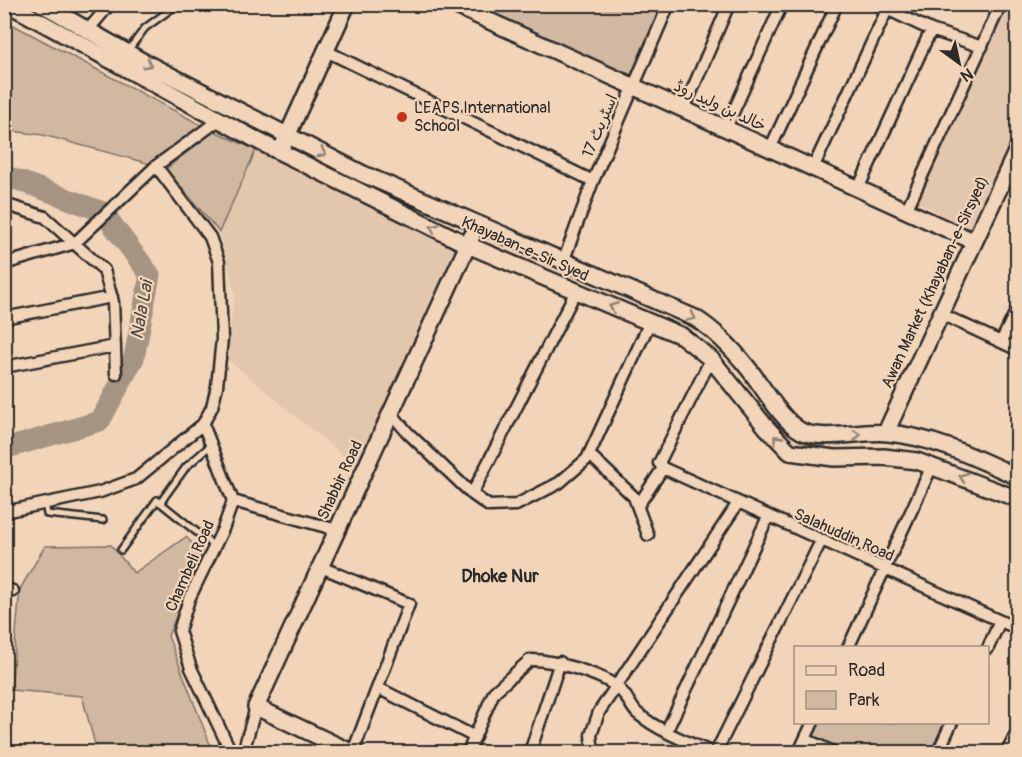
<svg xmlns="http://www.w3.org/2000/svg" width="1022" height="757" viewBox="0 0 1022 757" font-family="Pangolin,'Playpen Sans Arabic',sans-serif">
<rect width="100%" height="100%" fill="#f2d5b9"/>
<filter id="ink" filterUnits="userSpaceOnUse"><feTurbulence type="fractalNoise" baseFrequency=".0167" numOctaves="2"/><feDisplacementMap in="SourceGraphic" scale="12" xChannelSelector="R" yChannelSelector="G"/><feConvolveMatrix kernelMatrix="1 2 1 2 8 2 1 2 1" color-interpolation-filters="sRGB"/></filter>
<g filter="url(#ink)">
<!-- built -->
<path fill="#e2c7ad" d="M1008,5H1017V134L972,231L918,202Z
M260,142L468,245L364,473L226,358L235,293L219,232Z
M674,735L711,752H634Z"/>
<!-- green -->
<path fill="#d1b9a1" stroke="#7e7266" stroke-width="1.5" d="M474,5H661L631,75Z
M4,20L207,128L154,165L43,135L5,130Z
M214,131L256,150L219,232L166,169Z
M186,537L202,553L168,636L213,752H97L82,696L11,690L20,589L45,546L111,545L134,573Z
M813,723H952L938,752H833L805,739Z"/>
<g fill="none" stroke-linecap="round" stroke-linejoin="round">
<!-- river -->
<path stroke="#a59482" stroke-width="21" d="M4,175L103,212L150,275L134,358L100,421L4,449"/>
<!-- lane casing -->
<g stroke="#2b2b2b" stroke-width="10">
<path id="lane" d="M127,52L145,28L178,4
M45,503L47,514L103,520
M160,503L186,467L211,445
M121,550L157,500L214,546"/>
</g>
<!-- street casing -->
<g stroke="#2b2b2b" stroke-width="15">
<path id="street" d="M876,4L931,30L982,47
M88,30L110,4
M326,51L593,181
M684,109L729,4
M726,128L782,4
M770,149L837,4
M813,168L887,10
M858,189L931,30
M4,204L45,217L104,270L113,302L116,374
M906,211L1001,4
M563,262L593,181L669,4
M4,264L75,243L156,166L219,120
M939,313L1018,350
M4,318L112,297
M1001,342L1018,307
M711,359L659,463L663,468L1018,629
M4,367L115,346
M391,413L407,432L472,494L489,506L516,505L559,483L587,459L650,322
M203,424L233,501L223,529L189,599L179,631L191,668L231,752
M589,454L634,497L648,535
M472,494L576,291
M233,501L337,530
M639,504L663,468
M4,512L100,492L136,479L203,424L212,407L217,386L222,339L219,262L210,237L156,166
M321,567L409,604L353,752
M4,588L13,591
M848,648L932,466
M988,648L1000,621
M378,688L475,737
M667,730L768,517
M805,739L833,752
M243,752L256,707
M468,752L494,692L530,660C551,659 601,674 617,687C626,693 630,706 637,713C657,730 687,742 711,752
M530,752L560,662
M593,752L591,735L599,712L738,503
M716,752L821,541
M799,752L813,722
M938,752L952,722
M1007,752L1018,730"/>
</g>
<!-- secondary casing -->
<g stroke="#2b2b2b" stroke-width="20">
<path id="secondary" d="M8,4L260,142L468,245L682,336L711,359L766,427L790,452L834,458L884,457L917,461L1018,499
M42,4L142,61L363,174L695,318C716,331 732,348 748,368C762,385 781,420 801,431C823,442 865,430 888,433C934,437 976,458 1018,477
M452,4L973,241
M284,143L347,4
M886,432L1018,148
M351,752L256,707L472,236"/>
</g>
<!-- lane -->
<use href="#lane" stroke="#f2d5b9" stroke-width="5"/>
<!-- street -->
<use href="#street" stroke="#f2d5b9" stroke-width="10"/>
<!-- secondary -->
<use href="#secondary" stroke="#f2d5b9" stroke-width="15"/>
</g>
<!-- one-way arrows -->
<defs><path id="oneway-chevron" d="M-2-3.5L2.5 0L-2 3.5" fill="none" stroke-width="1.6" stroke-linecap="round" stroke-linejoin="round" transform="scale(1.5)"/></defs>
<g stroke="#8e8072">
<use href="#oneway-chevron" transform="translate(148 64) rotate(28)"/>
<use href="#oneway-chevron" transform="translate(322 153) rotate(27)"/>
<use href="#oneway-chevron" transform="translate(434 228) rotate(-153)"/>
<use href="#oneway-chevron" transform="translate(613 307) rotate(-158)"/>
<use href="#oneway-chevron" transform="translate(692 317) rotate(26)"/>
<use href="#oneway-chevron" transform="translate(857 435) rotate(-5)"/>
<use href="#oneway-chevron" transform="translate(777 439) rotate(-134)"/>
<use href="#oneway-chevron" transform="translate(963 477) rotate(-160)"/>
</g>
</g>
<!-- markers -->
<circle fill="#c8321e" stroke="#f2d5b9" stroke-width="2" cx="402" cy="117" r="6"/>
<g text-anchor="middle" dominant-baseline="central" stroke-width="4.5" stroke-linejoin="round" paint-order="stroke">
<!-- street labels -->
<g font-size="16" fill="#2b2b2b" stroke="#f2d5b9">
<text transform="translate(720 106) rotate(25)">خالد بن ولید روڈ</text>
<text transform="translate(600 126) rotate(-67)">اسٹریٹ 17</text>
<text transform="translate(525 249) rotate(24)">Khayaban-e-Sir Syed</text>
<text transform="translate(935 282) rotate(-65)">Awan Market (Khayaban-e-Sirsyed)</text>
<text transform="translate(340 480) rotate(-65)">Shabbir Road</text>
<text transform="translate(844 535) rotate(24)">Salahuddin Road</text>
<text transform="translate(190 566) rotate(-66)">Chambeli Road</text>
</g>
<!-- poi labels -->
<g font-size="16" fill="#2b2b2b" stroke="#f2d5b9" text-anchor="start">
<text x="414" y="108">LEAPS International<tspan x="414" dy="18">School</tspan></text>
</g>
<!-- water labels -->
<g font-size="18" font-style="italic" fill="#4a4541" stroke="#f2d5b9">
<text transform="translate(142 310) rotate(-80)">Nala Lai</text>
</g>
<!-- neighbourhood labels -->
<g font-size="18" font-weight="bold" fill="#2b2b2b" stroke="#f2d5b9">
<text x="500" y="576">Dhoke Nur</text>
</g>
</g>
<!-- margin -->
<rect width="1022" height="757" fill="none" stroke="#f2d5b9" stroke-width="24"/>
<rect x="12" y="12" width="998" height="733" fill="none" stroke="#2b2b2b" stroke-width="2" filter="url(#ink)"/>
<!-- legend -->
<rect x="794" y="646" width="195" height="78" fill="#f2d5b9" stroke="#a29180" stroke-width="1.5"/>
<rect x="806" y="666" width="30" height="9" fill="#f2d5b9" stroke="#a29180" stroke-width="1.5"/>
<text x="848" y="676" font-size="18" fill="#2b2b2b">Road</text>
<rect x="806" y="691" width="30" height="18" fill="#d1b9a1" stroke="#a29180" stroke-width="1.5"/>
<text x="848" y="706" font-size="18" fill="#2b2b2b">Park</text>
<!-- north arrow -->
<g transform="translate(959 63) rotate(147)" stroke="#f2d5b9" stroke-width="4.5" paint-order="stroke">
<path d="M0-4.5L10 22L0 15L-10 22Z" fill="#2b2b2b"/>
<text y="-9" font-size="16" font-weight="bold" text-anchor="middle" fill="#2b2b2b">N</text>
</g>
</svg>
